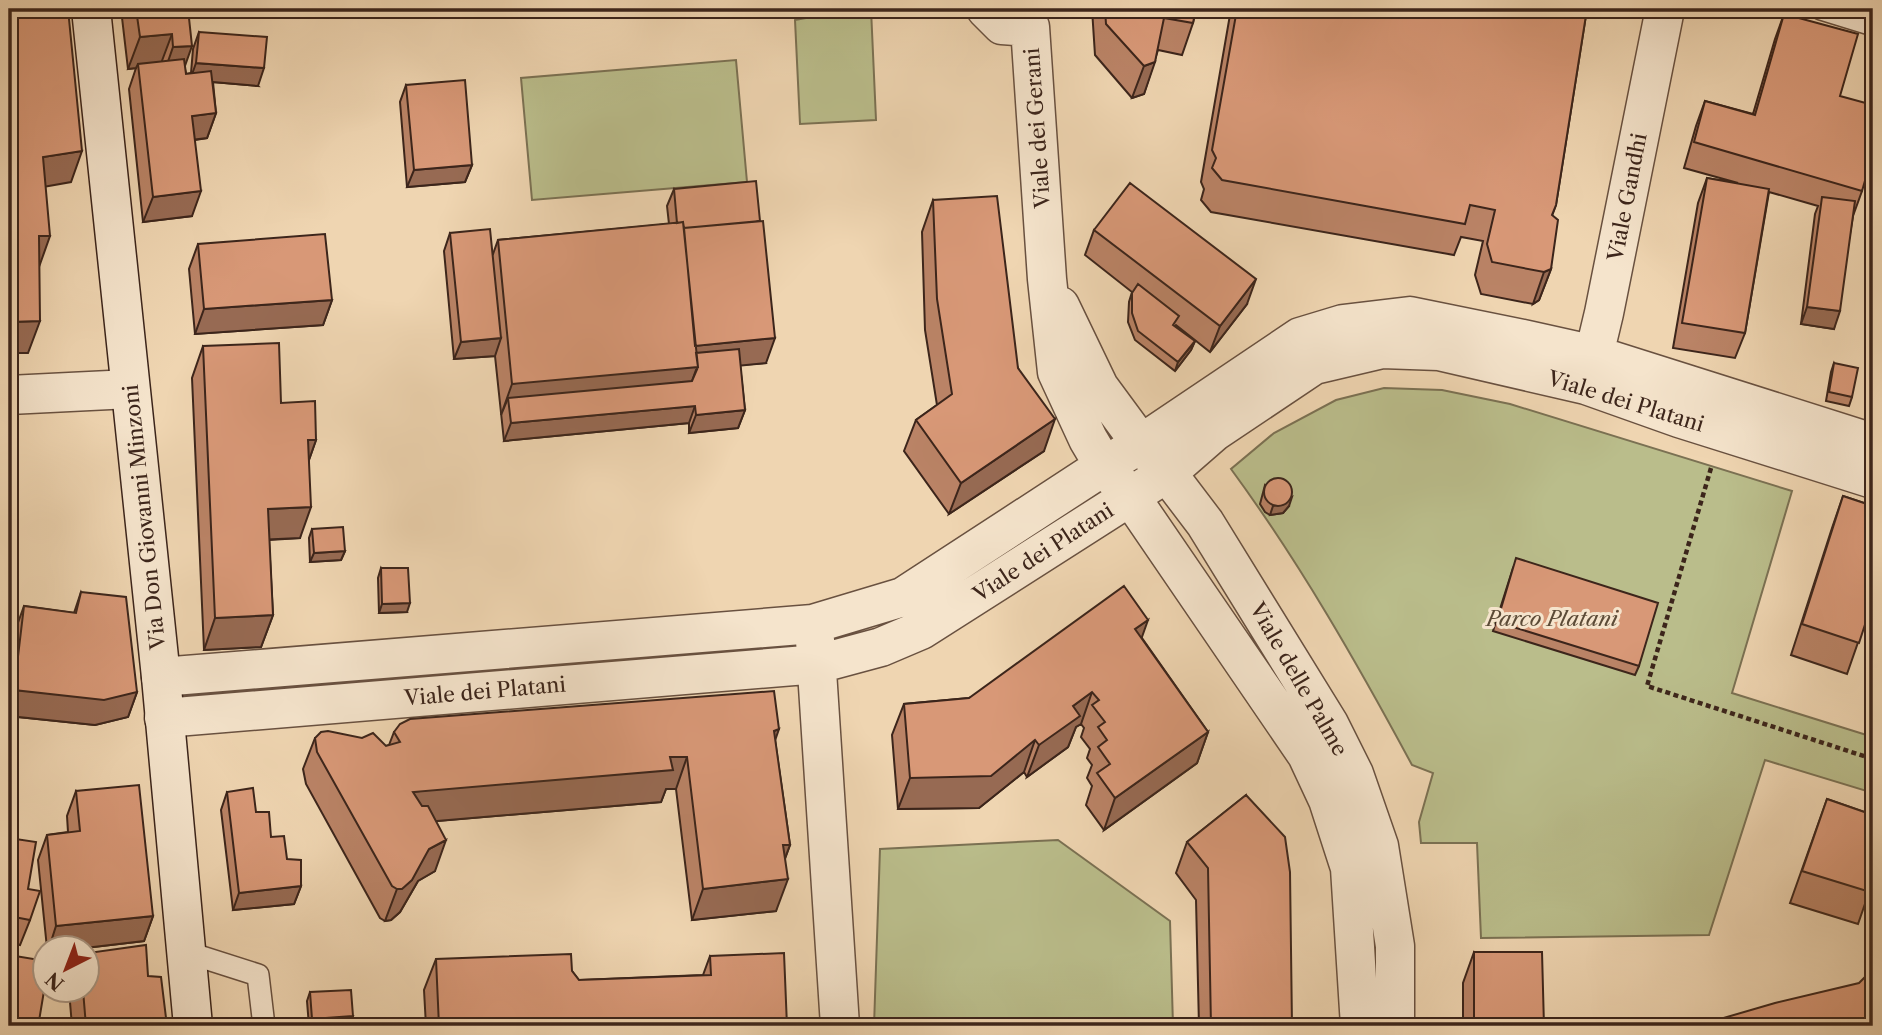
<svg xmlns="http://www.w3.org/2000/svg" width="1882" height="1035" viewBox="0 0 1882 1035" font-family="'Libre Caslon Text',serif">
<rect width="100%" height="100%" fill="#efd5b1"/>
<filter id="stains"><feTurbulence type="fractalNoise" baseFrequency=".00286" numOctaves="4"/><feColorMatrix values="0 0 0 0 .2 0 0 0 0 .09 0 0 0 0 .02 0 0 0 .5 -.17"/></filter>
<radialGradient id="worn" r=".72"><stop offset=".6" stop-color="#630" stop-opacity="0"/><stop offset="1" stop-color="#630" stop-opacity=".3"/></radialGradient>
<!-- park -->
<path fill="#babd8b" stroke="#7b7153" stroke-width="2" d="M855,9H871L876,120L800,124L795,20Z
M736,60L747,182L532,200L521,78Z
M1384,388L1442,390L1510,404L1792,491L1732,693L1873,737V793L1765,760L1709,935L1481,938L1477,843H1421L1419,822L1433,773L1412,765C1357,663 1300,563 1231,469L1274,433L1336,400Z
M1058,840L1170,921L1173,1026H874L880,849Z"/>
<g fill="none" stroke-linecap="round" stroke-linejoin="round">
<!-- lane casing -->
<g stroke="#695140" stroke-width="24">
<path id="lane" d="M1821,9L1873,25
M186,952L258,975L264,1026"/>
</g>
<!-- street casing -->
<g stroke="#695140" stroke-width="41">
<path id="street" d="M986,9L1002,25L1030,27L1047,279L1057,372L1088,439L1104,466L1130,496L1307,755L1328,800L1350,868L1360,1026
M1060,306L1099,387L1141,444L1167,473L1205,523L1329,724L1354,774L1379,846L1395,946V1026
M1588,380L1604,313L1665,9
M9,395L130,389
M815,640L840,1026
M161,677L813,624L903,597L1104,466L1141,444L1300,337L1343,324L1410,316L1528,340L1595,355L1873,443
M164,718L818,664L881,647L921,630L1167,473L1214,432L1314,365L1382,349L1439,351L1586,385L1679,418L1873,479"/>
</g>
<!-- secondary casing -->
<g stroke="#3c251b" stroke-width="41">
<path id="secondary" d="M91,9L161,677L193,1026"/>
</g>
<!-- path -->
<path stroke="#3c251b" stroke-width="4.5" stroke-dasharray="5 3.5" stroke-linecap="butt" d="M1711,468L1647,686L1873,759"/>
<!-- lane -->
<use href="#lane" stroke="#f5e4cc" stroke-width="21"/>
<!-- street -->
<use href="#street" stroke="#f5e4cc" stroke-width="38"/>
<!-- secondary -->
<use href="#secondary" stroke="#f5e4cc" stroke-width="38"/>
</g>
<!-- wall -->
<path fill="#ba8366" stroke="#3c251b" stroke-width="2" d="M121,9H173L186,74L191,73L193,49L199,32L258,86L213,82L216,113L207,138L195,140L192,216L143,222L129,89L136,68L128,69Z
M1092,9H1196L1193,23L1182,55L1158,50L1144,94L1132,98L1095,55Z
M1231,9H1587L1556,205L1552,216L1551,269L1539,300L1533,304L1481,294L1475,275L1483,241L1461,237L1454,255L1211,212L1201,200L1204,189L1201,182Z
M1784,14L1840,96L1862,191L1853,216L1834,329L1801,324L1815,214L1818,206L1769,192L1745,333L1735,358L1673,348L1698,203L1707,178L1738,183L1684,168L1696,126L1705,101L1753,114L1775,39Z
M406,85L472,165L465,182L407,187L400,102Z
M674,189L766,363L740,365L745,410L738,428L689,433V423L504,441L495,356L454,359L444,251L450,233L493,254L498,240L669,224L667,206Z
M933,200L1018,368L1044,451L949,514L904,451L916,420L937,405L925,330L922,232Z
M1094,230L1247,304L1210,352L1176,325L1175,326L1195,341L1191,350L1175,371L1135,340L1128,322L1129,302L1132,292L1085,255Z
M198,244L332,300L323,325L195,334L189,269Z
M203,346L281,403L316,440L309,460L300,538L269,540L273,615L261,647L204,650L192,378Z
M1834,363L1852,397L1849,406L1826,401L1831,372Z
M1265,485L1289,506L1283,513L1270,515L1265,512L1260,504Z
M1843,496L1873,506V609L1870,608L1847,674L1791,655L1832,528Z
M312,529L345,551L341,560L310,562L309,538Z
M381,568L407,612L379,613L378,578Z
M1513,568L1639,666L1635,675L1493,631Z
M81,592L137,692L128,717L95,725L9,716V683L15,631L24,606L74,613Z
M1142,638L1208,732L1197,763L1104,830L1086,805L1092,786L1087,778L1092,765L1087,758L1090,749L1081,737L1084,728L1081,724L1076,727L1068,747L1027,777L1024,772L979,808L898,809L892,735L904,704L969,698Z
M394,732L775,740L790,845L785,859L776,911L692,920L676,789H666L661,802L436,821L435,871L418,881L400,912L391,920L385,921L380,918L306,784L303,769L315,738L386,746L389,745Z
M76,791L153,916L144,941L85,948H47L38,860L47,835L68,832L67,816Z
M227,792L256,812L271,837L287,859L301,886L294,904L233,910L221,810Z
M1246,795L1292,1026H1199L1196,900L1176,873L1187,842Z
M1827,799L1873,815V903L1866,901L1858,924L1790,903Z
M9,838L28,889L30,920L20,945L9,943Z
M1474,952L1544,1026H1463V983Z
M710,956L787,1026H426L424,990L436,959L572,971L579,980L703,975Z
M148,976L167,1026H72L69,990H88Z
M310,992L353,1016L350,1025L309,1026L307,1001Z"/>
<!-- shaded-wall -->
<path fill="#976a53" stroke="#3c251b" stroke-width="2" d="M172,34L160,66L138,64L136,68L128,69L140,37Z
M192,46L181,77L162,79L173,47Z
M1155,62L1144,94L1132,98L1144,66Z
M196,63L264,68L258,86L190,80Z
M216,113L207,138L183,141L192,116Z
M82,151L71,182L32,189L43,157Z
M472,165L465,182L407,187L414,170Z
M201,191L192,216L143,222L153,197Z
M39,236H50L39,267Z
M1551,269L1539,300L1533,304L1544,272Z
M1256,279L1247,304L1210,352L1220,326Z
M332,300L323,325L195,334L204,309Z
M1807,307L1840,311L1834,329L1801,324Z
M40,321L28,353H9V322Z
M501,338L495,356L454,359L461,342Z
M775,338L766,363L696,370L686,398H508L501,415L512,384L693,346Z
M1195,341L1191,350L1175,371L1178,362Z
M695,406L689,423L504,441L511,423Z
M745,410L738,428L689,433L696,415Z
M1055,419L1044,451L949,514L961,483Z
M308,440H316L305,471Z
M1292,497L1289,506L1283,513L1270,515L1273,506Z
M311,507L300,538L256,540L268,509Z
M345,551L341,560L310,562L314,553Z
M410,603L407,612L379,613L382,604Z
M273,615L261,647L204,650L215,618Z
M1148,620L1137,651L1135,629Z
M14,690L137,692L128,717L95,725L9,716V704Z
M1092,692L1081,724L1076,727L1068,747L1027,777L1039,745L1073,706Z
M779,729L768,761L774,731Z
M1208,732L1197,763L1104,830L1115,798Z
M1035,740L1024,772L979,808L898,809L910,778Z
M670,757H687L676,789H666L661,802L402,824L413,792Z
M446,840L435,871L418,881L400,912L391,920L385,921L397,889L429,849Z
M783,845H790L778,876Z
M788,879L776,911L692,920L703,889Z
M301,886L294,904L233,910L239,893Z
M153,916L144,941L85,948H49L56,926Z
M353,1016L350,1025L310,1026L312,1019Z
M30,1021H39L37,1026H28Z"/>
<!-- building -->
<path fill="#d89877" stroke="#3c251b" stroke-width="2" d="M9,9H68L82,151L43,157L50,236H39L40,321L9,322Z
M136,9H173V11L188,9L192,46L173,47L172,34L140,37Z
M1105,9H1196L1193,23L1164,18L1155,62L1144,66L1106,24Z
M1237,9H1587L1556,205L1552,215L1558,220L1551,269L1544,272L1492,262L1487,244L1495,210L1470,205L1465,224L1222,180L1212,168L1216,158L1212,150Z
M1784,14L1858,34L1840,96L1873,105V153L1862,191L1694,142L1705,101L1755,115Z
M199,32L267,37L264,68L196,63Z
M184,59L186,74L211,71L216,113L192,116L201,191L153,197L138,64Z
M465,80L472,165L414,170L406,85Z
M1707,178L1769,189L1745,333L1682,323Z
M756,181L760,221L684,228L683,222L677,223L674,189Z
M1130,183L1256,279L1220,326L1094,230Z
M997,196L1018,368L1055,419L961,483L916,420L952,394L937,299L933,200Z
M1822,197L1855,201L1840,311L1807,307Z
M763,221L775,338L695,346L684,228Z
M683,222L698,367L512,384L498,240Z
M490,229L501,338L461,342L450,233Z
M325,234L332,300L204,309L198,244Z
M1138,284L1179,316L1173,325L1195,341L1178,362L1138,331L1132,313V293Z
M279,343L281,403L315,401L316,440H308L311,507L268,509L273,615L215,618L203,346Z
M739,349L745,410L696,415L695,406L511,423L508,398L692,381L698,367L696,353Z
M1834,363L1858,368L1852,397L1829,392Z
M1264 492a14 14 0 1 1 28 0a14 14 0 1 1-28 0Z
M1843,496L1873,506V600L1859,643L1802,624Z
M343,527L345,551L314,553L312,529Z
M1516,558L1658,603L1639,666L1497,622Z
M381,568H408L410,603L382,604Z
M1124,586L1148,620L1135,629L1208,732L1115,798L1097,773L1110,764L1098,747L1107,740L1098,727L1105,722L1092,705L1099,700L1092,692L1073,706L1080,716L1039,745L1035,740L991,776L910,778L904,704L969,698Z
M81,592L126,597L137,692L104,700L14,690L24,606L76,613Z
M774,691L779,729L774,731L790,845H783L788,879L703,889L687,757H670L673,770L413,792L422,806H428L446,840L429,849L412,880L402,889H397L392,886L317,752L315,738L321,732L328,731L362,738L373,733L386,746L400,742L394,732L400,724L410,719Z
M139,785L153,916L56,926L47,835L80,831L76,791Z
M253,788L256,812H269L271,837L284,836L287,859L301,860V886L239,893L227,792Z
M1246,795L1285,837L1290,872L1292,1026H1211L1208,868L1187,842Z
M1827,799L1873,815V880L1870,892L1802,871Z
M9,838L36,842L28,889L40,891L30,920L9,916Z
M146,945L148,976L161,977L167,1026H86L83,990H88V953Z
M1474,952H1542L1544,1026H1474Z
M784,953L787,1026H439L436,959L571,954L572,971L579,980L711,975L710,956Z
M9,955L46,961V979L39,1021H30L28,1026H9Z
M1873,969V1026H1696L1775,1003L1859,983Z
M351,990L353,1016L312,1019L310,992Z"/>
<g text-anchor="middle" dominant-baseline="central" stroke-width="6" stroke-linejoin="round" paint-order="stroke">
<!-- street labels -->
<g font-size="21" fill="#3c251b" stroke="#f5e4cc">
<text transform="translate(1037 128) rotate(-94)">Viale dei Gerani</text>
<text transform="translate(1627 197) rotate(-79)">Viale Gandhi</text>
<text transform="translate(1626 401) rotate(17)">Viale dei Platani</text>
<text transform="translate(144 517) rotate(-96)">Via Don Giovanni Minzoni</text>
<text transform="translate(1043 552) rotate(-33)">Viale dei Platani</text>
<text transform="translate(1299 679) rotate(60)">Viale delle Palme</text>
<text transform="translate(485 691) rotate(-5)">Viale dei Platani</text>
</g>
<!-- park labels -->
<g font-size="21" font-style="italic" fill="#5c4b37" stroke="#f5e4cc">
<text x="1552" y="618">Parco Platani</text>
</g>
</g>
<!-- margin -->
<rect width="1882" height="1035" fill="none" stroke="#efd5b1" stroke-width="35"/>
<rect x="10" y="10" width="1861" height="1014" fill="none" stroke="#3c251b" stroke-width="3.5"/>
<rect x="18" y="18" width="1847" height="1000" fill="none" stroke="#3c251b" stroke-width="2"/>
<!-- north arrow -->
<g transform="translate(66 969) rotate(222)"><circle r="33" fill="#f5e4cc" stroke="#ab9885" stroke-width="2"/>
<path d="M0-5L12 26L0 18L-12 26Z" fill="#8f2418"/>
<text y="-10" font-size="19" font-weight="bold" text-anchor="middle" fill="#3c251b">N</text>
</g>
<rect width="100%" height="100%" filter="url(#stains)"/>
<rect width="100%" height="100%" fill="url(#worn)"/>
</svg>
